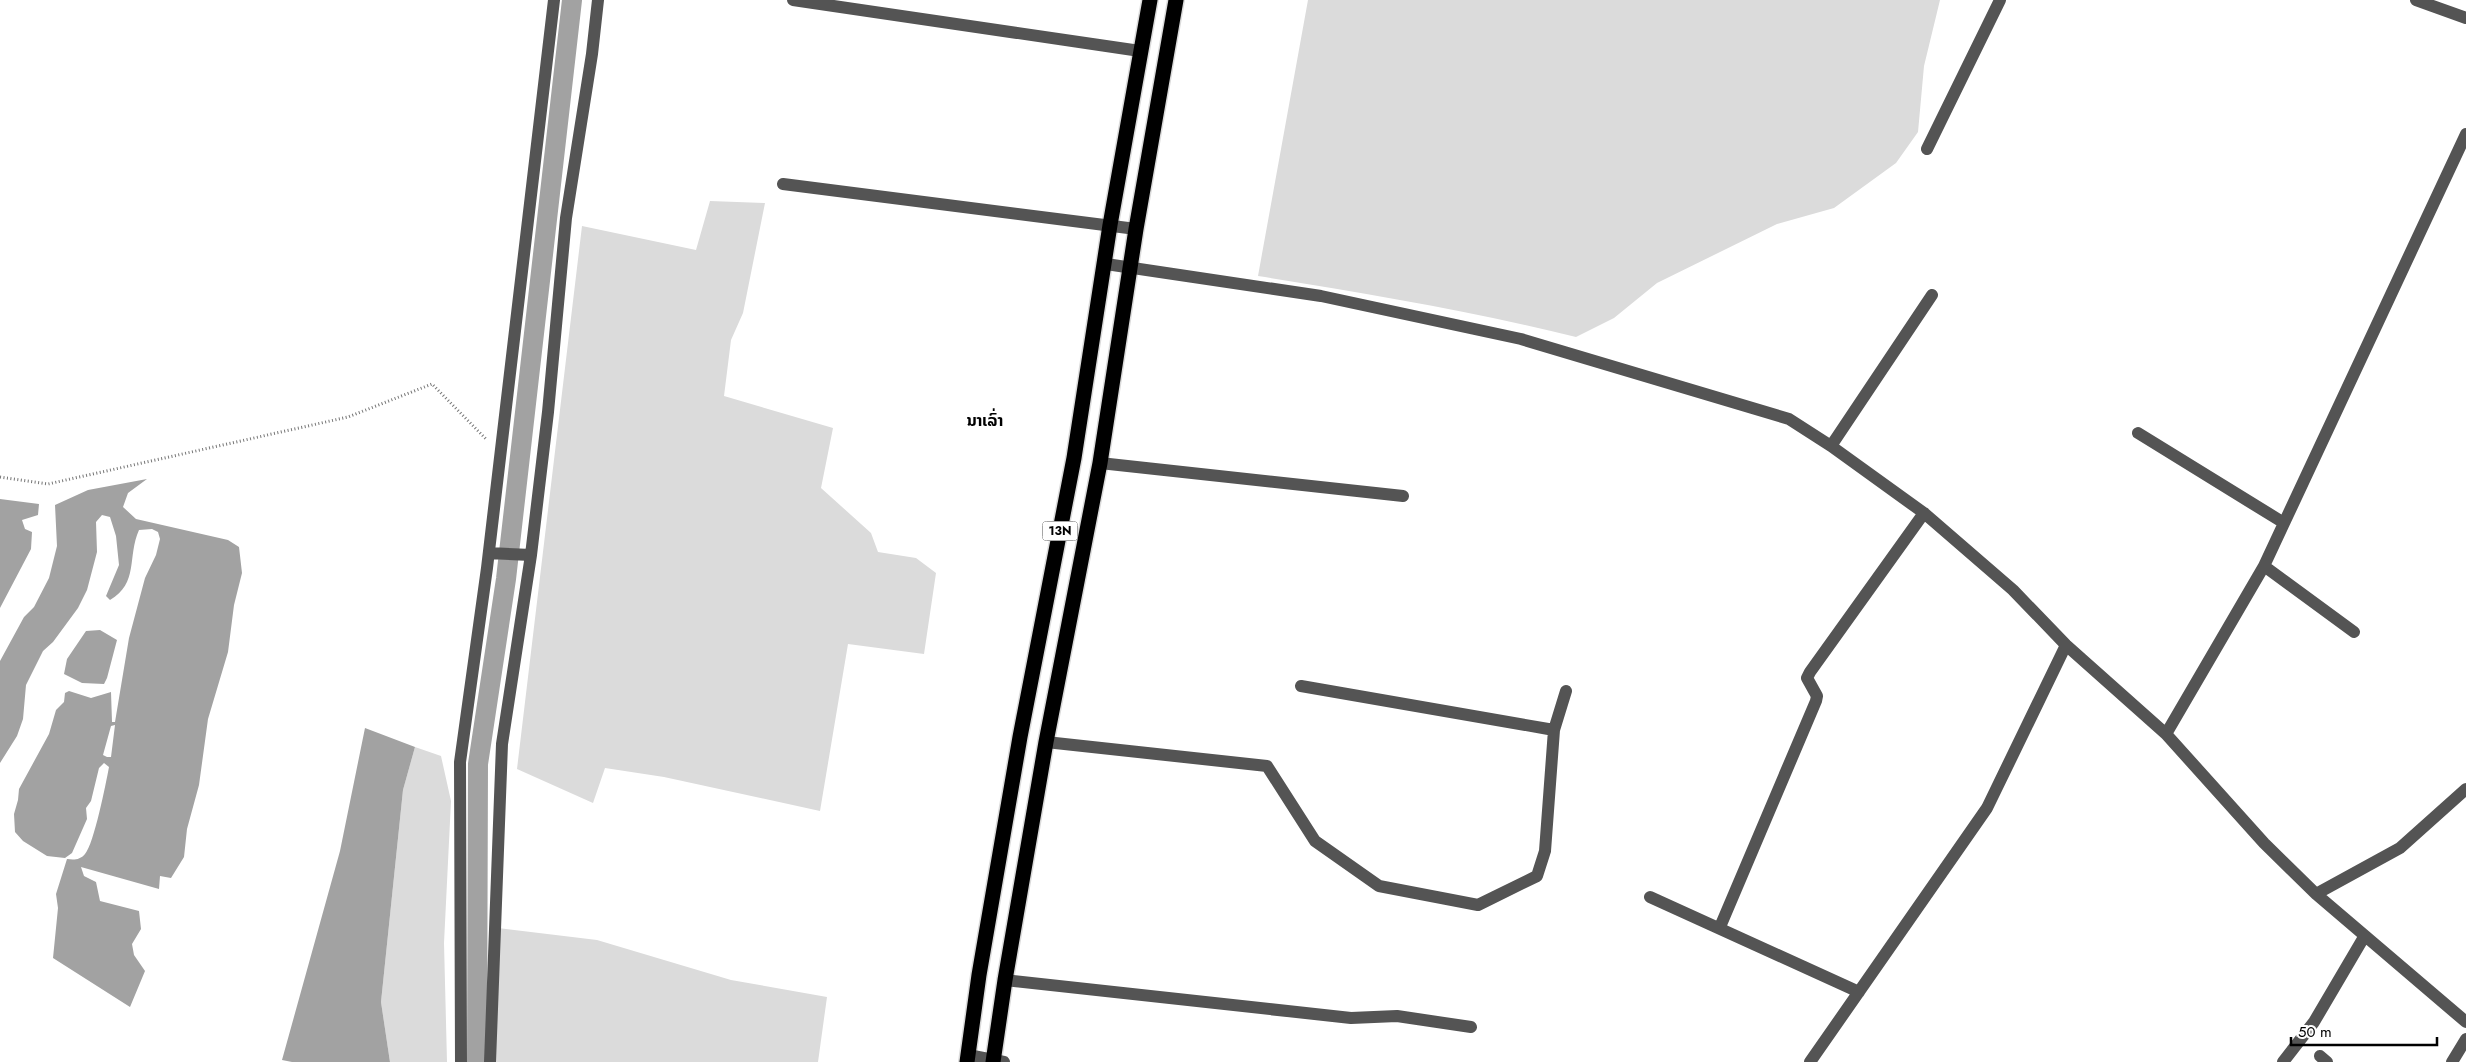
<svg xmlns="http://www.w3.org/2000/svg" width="2466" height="1062" viewBox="0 0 2466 1062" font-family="Jost,'Noto Sans Lao',sans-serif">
<rect width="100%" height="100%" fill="#fff"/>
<!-- green -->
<path fill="#dbdbdb" d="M1308,0H1940L1924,66L1918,132L1896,163L1834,208L1777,224L1657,283L1614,318L1576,337C1471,311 1365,293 1258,276Z
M710,201L765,203L743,313L731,340L724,396L833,428L821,488L871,533L878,552L916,558L936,573L924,654L848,644L820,811L664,777L605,768L593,803L517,769L582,226L696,250Z
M415,747L441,756L451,801L444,943L447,1062H390L381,1002L403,790Z
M498,928L597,940L731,980L827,997L818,1062H492Z"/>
<!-- water -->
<path fill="#a2a2a2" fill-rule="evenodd" d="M147,479L128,493L123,507L136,519L228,540L239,547L242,573L234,605L228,652L208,719L199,785L187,829L184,857L171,878L160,876L159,889L81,867L84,876L96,882L100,901L139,911L141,929L132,944L134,955L145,971L130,1007L53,958L58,908L56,894L67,859C74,860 80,860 85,854C94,844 106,783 109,767L104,763L99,768L91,801L86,808L87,819L72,853L65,858L47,856L23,841L15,832L14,814L18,800L19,789L49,734L56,710L64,702L65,693L69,691L91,698L111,692L112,722H115L129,638L145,578L156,555L160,539L158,532L152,529L139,530C127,557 139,583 110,600L106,596L119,565L116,536L110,517L102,515L96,522L97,552L87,590L78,608L53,642L43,651L26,685L23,719L17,736L0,763V661L24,617L34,607L49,578L57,546L55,505L88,490ZM115,725L111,757H107L103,755L111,726Z
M0,499L39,504L38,515L22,520L25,529L32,532L31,549L0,608Z
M100,630L117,640L107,678L104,684L82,683L64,674L67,659L86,631Z
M365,728L415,747L403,790L381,1002L390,1062H292L282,1060L340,851Z"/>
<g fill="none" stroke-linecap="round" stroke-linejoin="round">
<!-- canal -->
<path stroke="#a2a2a2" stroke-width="20" d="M477,1062L478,764L506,579L572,0"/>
<!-- highway casing -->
<g stroke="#dbdbdb" stroke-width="18">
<path id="highway" d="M967,1062L979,975L1020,737L1074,458L1110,225L1150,0
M993,1062L1005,980L1046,742L1100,463L1136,229L1176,0"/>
</g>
<!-- path -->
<path stroke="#767676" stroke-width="3" stroke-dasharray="1 2.5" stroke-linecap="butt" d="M0,477L48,484L348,417L432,384L487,440"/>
<!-- minor -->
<path stroke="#545454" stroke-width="12" d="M793,0L1140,51
M2416,0L2466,18
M1927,149L2000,0
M783,184L1136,229
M1106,264L1321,296L1521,339L1789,419L1831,446L1924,513L2013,590L2066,645L2166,734L2264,843L2316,894L2466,1022
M2138,433L2284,523
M1831,446L1932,295
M1100,463L1403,496
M489,553L531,555
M2264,566L2354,632
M1554,730L1566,691
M2166,734L2264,566L2466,134
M1046,742L1267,766L1315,841L1379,886L1478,905L1537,876L1545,851L1554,730L1301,686
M2316,894L2400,848L2466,789
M1650,897L1859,992
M1720,927L1816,701L1817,696L1807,678L1810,672L1924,513
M1005,980L1351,1018L1397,1016L1471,1027
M968,1055L1004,1062
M2320,1056L2327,1062
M461,1062L460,762L487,568L554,0
M490,1062L502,744L531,555L548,412L566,218L592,54L598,0
M1810,1062L1987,808L2066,645
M2283,1062L2314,1022L2364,937
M2452,1062L2466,1039"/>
<!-- highway -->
<use href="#highway" stroke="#000" stroke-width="15"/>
</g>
<g text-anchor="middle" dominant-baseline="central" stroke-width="4" stroke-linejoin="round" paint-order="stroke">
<!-- shield labels -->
<rect fill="#fff" stroke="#4c4c4c" stroke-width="1" x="1042.5" y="521.5" width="35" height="19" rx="4"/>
<g font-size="12" font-weight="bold" fill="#000">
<text x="1060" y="531">13N</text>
</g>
<!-- quarter labels -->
<g font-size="16" font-weight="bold" fill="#000" stroke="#fff">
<text x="985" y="420">ນາເລົ່າ</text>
</g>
</g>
<!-- scale -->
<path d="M2291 1037v8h146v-8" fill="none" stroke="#000000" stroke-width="2.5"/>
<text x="2298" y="1037" font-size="15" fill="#000000" stroke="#ffffff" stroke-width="4" paint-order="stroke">50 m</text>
</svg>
